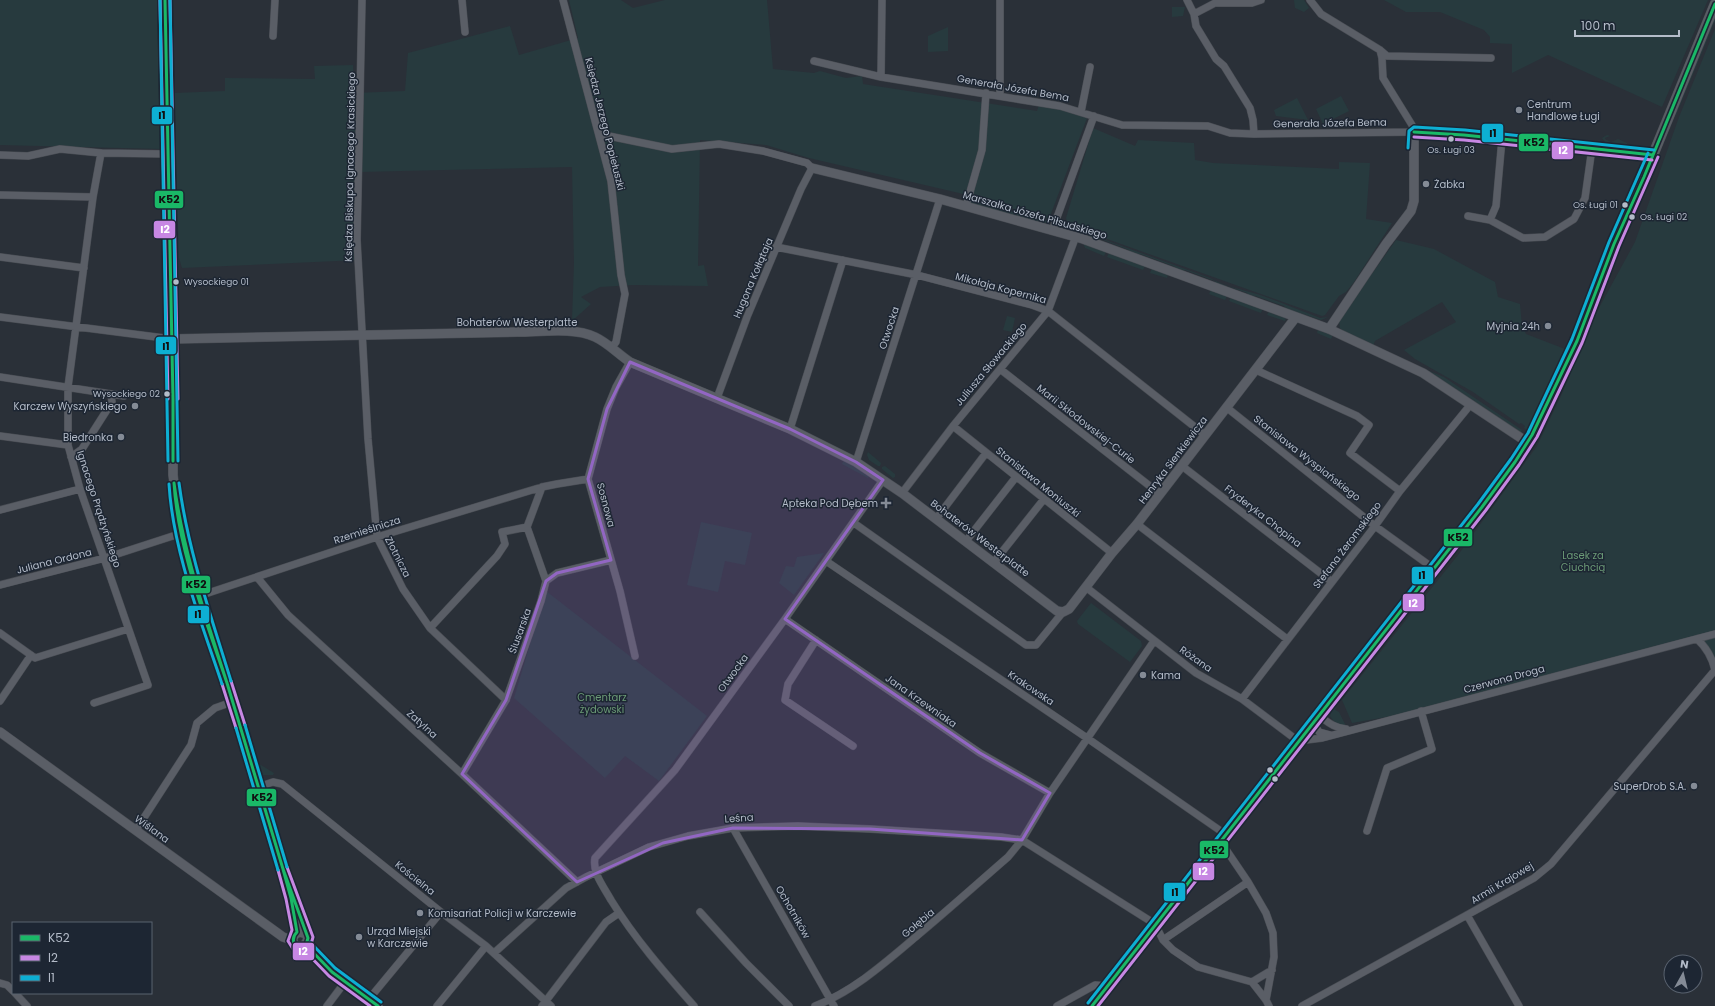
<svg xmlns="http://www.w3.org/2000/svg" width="1715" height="1006" viewBox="0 0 1715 1006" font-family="Poppins,sans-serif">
<rect width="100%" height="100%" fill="#2a3038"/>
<!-- green -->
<path fill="#273a3e" d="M0,0H161L162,149L0,145Z
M569,0H621L633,8L665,0H767L773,69L814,73L820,71L846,78L862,76L863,84L1037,111L1039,105L1062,109L1087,118L1049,219L959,193L809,158L766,145L700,140L698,266L704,265L708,286L633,285L600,287L581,297L591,304L572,321L574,263L572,167L359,172V260L182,268L179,258L174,93L225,91V78L315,79L314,66L353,65L354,93L405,91L408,53L510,26L519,55L578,38Z
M1294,0H1304L1309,8L1304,12L1295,8Z
M1384,0H1708L1662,107L1548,55L1512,73V44L1490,43V37L1484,30L1440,12H1406Z
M1172,7H1185L1183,16L1172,17Z
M1715,12V21L1676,115L1674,114Z
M948,27V51L928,52V36Z
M1715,29V670L1697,639L1421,711L1352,723L1342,700L1458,555L1537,446L1561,396L1594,317L1635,242L1679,117Z
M1341,96L1349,111L1323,124L1316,109Z
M1297,98L1308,120L1276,116L1274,110Z
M1093,128L1135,146L1138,140L1194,143L1195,160L1213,163L1339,169V162L1370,163L1366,219L1392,223L1354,282L1346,292L1339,296L1325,315L1322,316L1068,225L1066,218Z
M1607,135L1610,136L1605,138V139L1611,142L1618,139L1627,143V145L1605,142L1602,138Z
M970,200L1048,221L1045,223L1039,221L1038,223L971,204Z
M1087,235L1097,237L1210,278C1224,287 1241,289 1257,294C1278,301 1299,310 1320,318L1328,317L1321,320L1303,314L1302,316L1286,309L1284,306L1255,296H1249L1247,293L1227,286L1224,287L1216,284L1215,281L1185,270L1182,272L1173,266L1140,254L1137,255L1130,253L1129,250L1101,239L1097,241Z
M1396,240L1434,249L1495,282L1498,297L1520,304L1522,326L1526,334L1565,349L1529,427L1527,430L1524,428L1525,426L1521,423L1519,424L1473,392L1415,359L1404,350L1456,322L1442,302L1375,341L1373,346L1343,332L1340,328L1339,320Z
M1083,243L1106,252L1104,256L1085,248Z
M1109,253L1145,266L1143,270L1107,257Z
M1152,268L1168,274L1167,278L1150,273Z
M1211,290L1227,296L1225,300L1209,294Z
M1231,297L1263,308L1261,313L1229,301Z
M1269,311L1286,317L1285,321L1267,315Z
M1007,316L1015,318L1012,332L1003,330Z
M1318,329L1333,335L1331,339L1317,333Z
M1412,364L1444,377L1522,430L1520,434Z
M868,452L881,463L880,466H878L869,460L867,455Z
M844,460L870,474L868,478L842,464Z
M885,466L895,474V477L893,478L882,469V467Z
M701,522L752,533L745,565L725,561L718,592L687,585Z
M824,553L794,595L779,583L786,566L794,567L797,557Z
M546,591L707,716L659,781L625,756L605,778L514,698Z
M1091,603L1141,641L1142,646L1130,662L1078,624L1077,621Z
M1336,700H1338L1335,710L1339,712L1346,726L1336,724L1330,716L1332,706Z
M261,765L274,773L273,775H263L259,766Z"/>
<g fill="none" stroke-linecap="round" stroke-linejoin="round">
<!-- minor casing -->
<g stroke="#484c53" stroke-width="8">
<path id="minor" d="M362,0L357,240L368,439L377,537L403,589L430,628L506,700
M462,0L465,32
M563,0L611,181L621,275L625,294L616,342L612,347
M1187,0L1194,14L1196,26L1216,59L1224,66L1250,108L1253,120L1254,134
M1310,0L1321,14L1380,50L1387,56L1491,58
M1194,14L1215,3H1252L1261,0
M273,36L275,0
M814,61L881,77L1060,106L1122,125L1208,126L1230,133L1254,134L1414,132L1412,125L1383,78L1382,58L1380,50
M881,77L882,0
M1000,96V0
M1081,112L1090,67
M599,134L672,149L719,144L763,151L807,163L812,168L801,189L747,317L717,398
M0,155L28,156L60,149L101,153
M0,195L93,197
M966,206L982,150L986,93
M1468,216L1490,220L1523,238L1545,237L1574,219L1585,198L1592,148
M1490,220L1496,206L1502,139
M1052,231L1094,116
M776,247L917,275L1032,305L1048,311L1205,435
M0,257L84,268
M0,317L172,339
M630,362L616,387L607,409L588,479L620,591L635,656
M1000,369L1160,494
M1256,370L1357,416L1369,425L1350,453L1400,491
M0,377L124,396
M1226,407L1375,526L1433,568
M953,426L1112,553
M790,429L843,260
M0,436L68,445
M71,457L82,449L112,402L111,395
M856,462L940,199
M1182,466L1332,582
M902,493L953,426L1048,311L1076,236
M0,510L80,489
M936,519L986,453
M854,523L1026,645H1036L1063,612
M1137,524L1287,639
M966,541L1016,477
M826,561L1087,738L1225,834
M994,562L1044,499
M257,577L288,615L462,774L577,882
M546,581L557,573L611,560
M0,585L105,558L182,533
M1087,588L1196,673L1242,699L1298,741L1322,738L1715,634
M199,596L377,537L542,487L557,484L588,479
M785,619L980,753L1050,793
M430,628L497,556L505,544L502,532L527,527
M0,633L35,658L128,629
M1697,639C1707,648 1712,657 1715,670
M816,640L788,684L785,700L853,746
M1242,699L1375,526L1400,491L1471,404
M0,701L31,655
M94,703L148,685L80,489L68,445V387L93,197L101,153L168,154
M1318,715C1328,722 1334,728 1346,729
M1313,722L1319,732L1330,735
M462,774L506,700L541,601L546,581L527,527L542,487
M258,787L273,782L282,784L441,912L486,946L551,1006
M733,828L834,1006
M136,830L191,745L197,723L215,708L232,702
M1367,831L1387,768L1432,749L1421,711
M1218,843L1227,851L1248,882L1266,913L1273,933L1274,957L1266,1000
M700,912L746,963L789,1006
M1467,915L1519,1006
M1163,940L1248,882
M494,953L566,888L586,877L649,847L688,836L733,828L798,826L870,829L1001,837L1022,840L1155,924L1163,940L1173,950L1198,967L1252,982L1266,1000L1269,1006
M1252,982L1272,970
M0,983L7,985L13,991
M15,993L27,1006
M369,999L441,912
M327,1006L345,982
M437,1006L486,946
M542,1006L606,922L619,913
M694,1006C664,972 635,939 611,900C604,887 592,873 595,858L675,770L785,619L883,480
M815,1006C854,991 886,962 918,935C948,910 978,883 1008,857L1022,840L1050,793L1154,641
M1057,1006L1095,985L1108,986
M1302,1006L1534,878L1551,864L1715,670"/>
</g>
<!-- tertiary casing -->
<g stroke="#484c53" stroke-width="10">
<path id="tertiary" d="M165,0L173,399V475L178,515L186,550L199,596L248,750L291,898L297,932
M812,168L940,199L1083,239L1329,329L1423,373L1527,442
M1329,329L1386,244L1411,211L1414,201V132L1464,135L1653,155
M172,339L518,332C541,332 574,327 595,337C608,343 618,354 630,362L790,429L856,462L902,493L1057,611L1063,612L1069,609L1112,553L1137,524L1296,317
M0,732L283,937L292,940
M295,906L307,936L308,940L303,947L295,945L292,940L295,934L300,932L306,934
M306,945L332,972L378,1006"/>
</g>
<!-- secondary casing -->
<g stroke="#484c53" stroke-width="11">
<path id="secondary" d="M1092,1006L1225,834L1482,507L1515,462L1532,435L1577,341L1614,244L1644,177L1715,4"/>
</g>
<!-- minor -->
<use href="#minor" stroke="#5a5e66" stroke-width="7"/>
<!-- tertiary -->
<use href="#tertiary" stroke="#5a5e66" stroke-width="9"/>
<!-- secondary -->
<use href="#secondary" stroke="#595d64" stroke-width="10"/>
<!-- bus-1 casing -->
<g stroke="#1d2633" stroke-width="6">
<path id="bus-1" d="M165,0L173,399
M1414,132L1464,135L1653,155
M173,399V461
M173,399V461
M174,483C183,552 206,617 227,683
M174,483C178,549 206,620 227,683
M227,683L240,726
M227,683L240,726
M240,726L283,869
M240,726L283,869
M283,869L308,938L306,945L301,947L295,945C292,940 293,936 297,932L291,898Z
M306,945L332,972L378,1006
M1092,1006L1482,507L1515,462L1532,435L1577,341L1614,244L1644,177L1715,4"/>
</g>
<!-- bus-2 casing -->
<g stroke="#1d2633" stroke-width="6">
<path id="bus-2" d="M160,0L168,399
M170,0L178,399
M1414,137L1464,140L1652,160
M231,681L245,725
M222,684L236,728
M278,870L286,899L292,930L288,941L293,949L302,952L310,948L313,937L287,867
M302,948L329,976L370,1006
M1098,1006L1486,510L1519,465L1537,437L1582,343L1619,246L1658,157"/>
</g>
<!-- bus-3 casing -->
<g stroke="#1d2633" stroke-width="6">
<path id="bus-3" d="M160,0L168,461
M170,0L178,461
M1408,148L1409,131L1414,127L1465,130L1654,150
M179,483C188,551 211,616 231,681
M169,484C173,551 201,621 222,684
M245,725L287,867
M236,728L278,870
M310,942L335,968L381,1002
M1088,1003L1478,504L1511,459L1528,433L1572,339L1609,242L1648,153"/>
</g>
<!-- bus-1 -->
<use href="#bus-1" stroke="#1ab867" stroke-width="3"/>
<!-- bus-2 -->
<use href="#bus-2" stroke="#c787e3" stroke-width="3"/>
<!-- bus-3 -->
<use href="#bus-3" stroke="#0dafd3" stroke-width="3"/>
</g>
<!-- marked area -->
<path fill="#9266c3" fill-opacity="0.2" stroke="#9266c3" stroke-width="3" stroke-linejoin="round" d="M630,362L790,429L856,462L883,480L785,619L980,753L1050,793L1022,840L870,829L733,828L663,843L577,882L462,774L506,700L546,581L557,573L611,560L588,479L607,409Z"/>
<!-- markers -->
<g fill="#848b96" stroke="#1d2633" stroke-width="1.5">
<circle cx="1519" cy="110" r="4"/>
<circle cx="1426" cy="184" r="4"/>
<circle cx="1548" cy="326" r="4"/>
<circle cx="135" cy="406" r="4"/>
<circle cx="121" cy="437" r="4"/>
<path d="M884 497h4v4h4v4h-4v4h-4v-4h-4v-4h4z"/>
<circle cx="1143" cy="675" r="4"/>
<circle cx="1694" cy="786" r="4"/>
<circle cx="420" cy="913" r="4"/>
<circle cx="359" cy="937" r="4"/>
</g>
<g fill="#b4bcc9" stroke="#1d2633" stroke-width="1.5">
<circle cx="1451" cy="139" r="3.5"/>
<circle cx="1625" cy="205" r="3.5"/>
<circle cx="1632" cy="217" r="3.5"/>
<circle cx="176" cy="282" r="3.5"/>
<circle cx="167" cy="394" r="3.5"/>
<circle cx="1270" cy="770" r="3.5"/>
<circle cx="1275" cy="779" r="3.5"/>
</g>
<g text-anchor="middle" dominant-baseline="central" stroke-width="3" stroke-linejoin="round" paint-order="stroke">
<!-- bus labels -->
<g font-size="9" fill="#b4bcc9" stroke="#1d2633" text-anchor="end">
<text x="1451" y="150" text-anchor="middle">Os. Ługi 03</text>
<text x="1618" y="205">Os. Ługi 01</text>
<text x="1640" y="217" text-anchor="start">Os. Ługi 02</text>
<text x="184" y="282" text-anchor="start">Wysockiego 01</text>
<text x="160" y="394">Wysockiego 02</text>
</g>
<!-- street labels -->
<g font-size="10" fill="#b4bcc9" stroke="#1d2633">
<text transform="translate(1013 88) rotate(10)">Generała Józefa Bema</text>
<text transform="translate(1330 123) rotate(-1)">Generała Józefa Bema</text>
<text transform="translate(605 124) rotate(76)">Księdza Jerzego Popiełuszki</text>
<text transform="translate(350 167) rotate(-89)">Księdza Biskupa Ignacego Krasickiego</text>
<text transform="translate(1035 215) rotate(16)">Marszałka Józefa Piłsudskiego</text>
<text transform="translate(753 278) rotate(-67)">Hugona Kołłątaja</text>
<text transform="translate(1001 288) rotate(15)">Mikołaja Kopernika</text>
<text x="517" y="322">Bohaterów Westerplatte</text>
<text transform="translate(889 328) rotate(-72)">Otwocka</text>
<text transform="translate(991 364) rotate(-50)">Juliusza Słowackiego</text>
<text transform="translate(1086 424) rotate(38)">Marii Skłodowskiej-Curie</text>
<text transform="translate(1307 458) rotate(38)">Stanisława Wyspiańskiego</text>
<text transform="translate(1173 460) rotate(-53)">Henryka Sienkiewicza</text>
<text transform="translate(1038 482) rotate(39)">Stanisława Moniuszki</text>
<text transform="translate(606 505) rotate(75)">Sosnowa</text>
<text transform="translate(99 509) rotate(72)">Ignacego Prądzyńskiego</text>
<text transform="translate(1263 516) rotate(38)">Fryderyka Chopina</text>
<text transform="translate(367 530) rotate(-18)">Rzemieślnicza</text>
<text transform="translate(980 538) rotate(37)">Bohaterów Westerplatte</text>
<text transform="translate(1347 545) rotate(-53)">Stefana Żeromskiego</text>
<text transform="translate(398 557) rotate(63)">Złotnicza</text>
<text transform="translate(54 561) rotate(-14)">Juliana Ordona</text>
<text transform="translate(520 631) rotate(-70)">Ślusarska</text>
<text transform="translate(1196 659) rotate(35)">Różana</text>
<text transform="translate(733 673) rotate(-54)">Otwocka</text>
<text transform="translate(1504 679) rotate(-15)">Czerwona Droga</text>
<text transform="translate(1031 688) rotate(34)">Krakowska</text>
<text transform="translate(921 701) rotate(35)">Jana Krzewniaka</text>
<text transform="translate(422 724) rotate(42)">Zatylna</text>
<text transform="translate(739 818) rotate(-4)">Leśna</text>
<text transform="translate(152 829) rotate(36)">Wiślana</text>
<text transform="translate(415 878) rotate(39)">Kościelna</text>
<text transform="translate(1502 883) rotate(-31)">Armii Krajowej</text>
<text transform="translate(793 912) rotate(60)">Ochotników</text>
<text transform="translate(918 923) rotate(-40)">Gołębia</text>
</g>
<!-- poi labels -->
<g font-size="10" fill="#b4bcc9" stroke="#1d2633" text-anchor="start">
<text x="1527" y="104">Centrum<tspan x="1527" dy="12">Handlowe Ługi</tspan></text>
<text x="1434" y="184">Żabka</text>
<text x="1540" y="326" text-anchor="end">Myjnia 24h</text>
<text x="127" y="406" text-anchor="end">Karczew Wyszyńskiego</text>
<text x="113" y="437" text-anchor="end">Biedronka</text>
<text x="878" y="503" text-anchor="end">Apteka Pod Dębem</text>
<text x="1151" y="675">Kama</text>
<text x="1686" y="786" text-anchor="end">SuperDrob S.A.</text>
<text x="428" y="913">Komisariat Policji w Karczewie</text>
<text x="367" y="931">Urząd Miejski<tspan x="367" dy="12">w Karczewie</tspan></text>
</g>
<!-- park labels -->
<g font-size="10" fill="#6b9a76" stroke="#1d2633">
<text x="1583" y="555">Lasek za<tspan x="1583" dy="12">Ciuchcią</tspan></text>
<text x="602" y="697">Cmentarz<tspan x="602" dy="12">żydowski</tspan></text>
</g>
</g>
<g stroke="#1d2633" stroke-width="1.5">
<rect x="151" y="106" width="22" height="19" rx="4" fill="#0dafd3"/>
<rect x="1481" y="123" width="23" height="20" rx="4" fill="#0dafd3"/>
<rect x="1518" y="133" width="31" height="19" rx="4" fill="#1ab867"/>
<rect x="1551" y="141" width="23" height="19" rx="4" fill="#c787e3"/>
<rect x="154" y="190" width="30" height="19" rx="4" fill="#1ab867"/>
<rect x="153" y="220" width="23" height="19" rx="4" fill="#c787e3"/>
<rect x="155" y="336" width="22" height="19" rx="4" fill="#0dafd3"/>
<rect x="1443" y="528" width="30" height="19" rx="4" fill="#1ab867"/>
<rect x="1411" y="566" width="23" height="19" rx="4" fill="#0dafd3"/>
<rect x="181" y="575" width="30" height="19" rx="4" fill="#1ab867"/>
<rect x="1402" y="593" width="23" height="19" rx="4" fill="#c787e3"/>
<rect x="187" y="605" width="23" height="19" rx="4" fill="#0dafd3"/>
<rect x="246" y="788" width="31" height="19" rx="4" fill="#1ab867"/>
<rect x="1199" y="840" width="30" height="19" rx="4" fill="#1ab867"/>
<rect x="1192" y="862" width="23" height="19" rx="4" fill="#c787e3"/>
<rect x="1163" y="882" width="23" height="20" rx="4" fill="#0dafd3"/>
<rect x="292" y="942" width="23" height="19" rx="4" fill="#c787e3"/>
</g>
<g font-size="11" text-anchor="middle" font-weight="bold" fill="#fff">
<text x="1563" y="154">I2</text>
<text x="165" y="233">I2</text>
<text x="1413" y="607">I2</text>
<text x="1203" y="875">I2</text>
<text x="303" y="955">I2</text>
</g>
<g font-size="11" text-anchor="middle" font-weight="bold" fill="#111">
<text x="162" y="119">I1</text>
<text x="1493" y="137">I1</text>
<text x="1534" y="146">K52</text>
<text x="169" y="203">K52</text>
<text x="166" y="350">I1</text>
<text x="1458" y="541">K52</text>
<text x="1422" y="579">I1</text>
<text x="196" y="588">K52</text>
<text x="198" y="618">I1</text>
<text x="262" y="801">K52</text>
<text x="1214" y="854">K52</text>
<text x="1175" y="896">I1</text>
</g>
<!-- legend -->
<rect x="12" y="922" width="140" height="72" fill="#1d2633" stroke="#59626f"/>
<rect x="20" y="935" width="20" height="6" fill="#1ab867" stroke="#59626f"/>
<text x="48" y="942" font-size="12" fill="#b4bcc9">K52</text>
<rect x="20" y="955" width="20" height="6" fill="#c787e3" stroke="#59626f"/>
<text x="48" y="962" font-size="12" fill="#b4bcc9">I2</text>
<rect x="20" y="975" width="20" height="6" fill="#0dafd3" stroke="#59626f"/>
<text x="48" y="982" font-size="12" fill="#b4bcc9">I1</text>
<!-- north arrow -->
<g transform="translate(1683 974) rotate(8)"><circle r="19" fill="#1d2633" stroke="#59626f"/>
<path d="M0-3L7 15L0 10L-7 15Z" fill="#848b96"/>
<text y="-6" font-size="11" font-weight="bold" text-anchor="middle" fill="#b4bcc9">N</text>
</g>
<!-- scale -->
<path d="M1575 30v6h104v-6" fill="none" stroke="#b4bcc9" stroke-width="2"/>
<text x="1581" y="30" font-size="12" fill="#b4bcc9" stroke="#1d2633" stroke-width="3" paint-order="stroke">100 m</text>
</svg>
